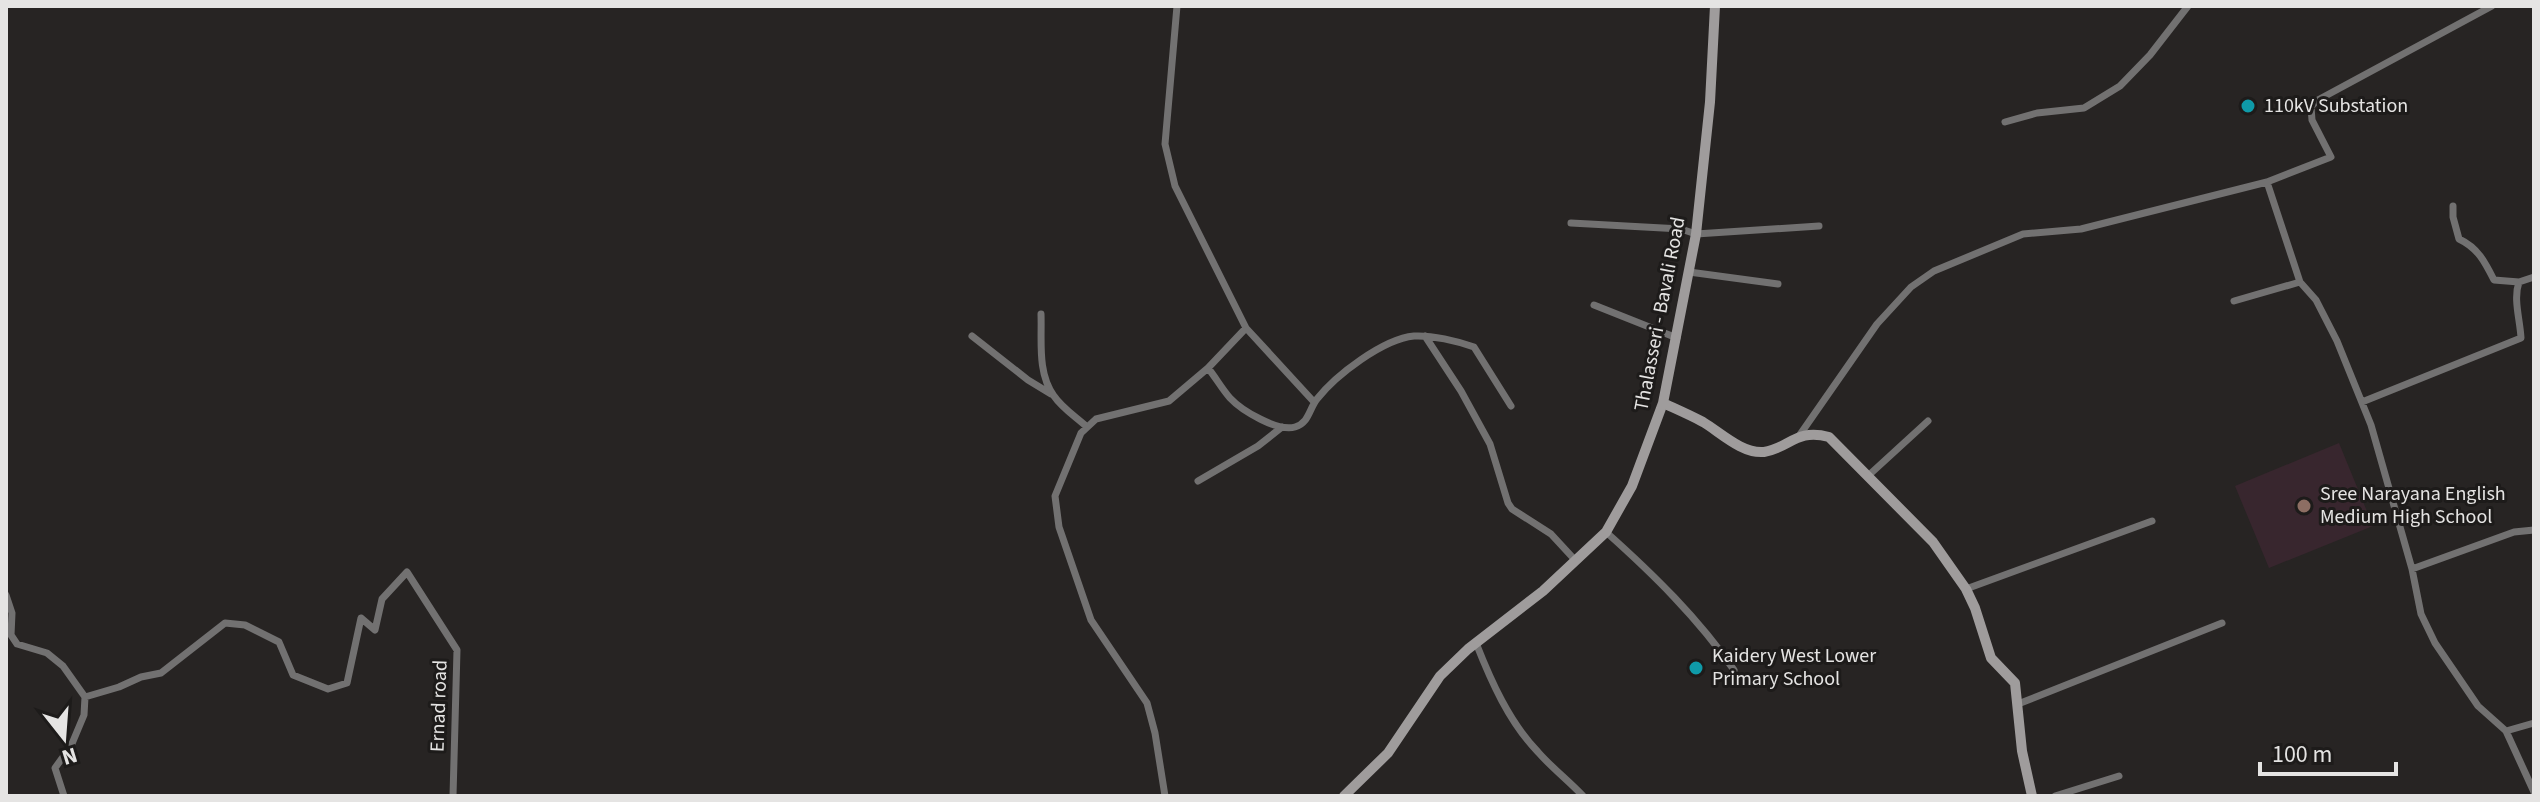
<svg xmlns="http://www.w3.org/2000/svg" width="2540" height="802" viewBox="0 0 2540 802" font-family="'Source Sans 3',sans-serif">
<rect width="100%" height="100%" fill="#272423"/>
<!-- education -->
<path fill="#38262e" d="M2339,443L2373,526L2269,568L2235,486Z"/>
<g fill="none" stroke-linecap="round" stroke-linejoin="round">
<!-- street -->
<path stroke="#727171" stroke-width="7" d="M1177,6L1165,144L1175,186L1246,328L1314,402
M2492,6L2316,101L2311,107L2312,120L2331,157L2267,182L2300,282L2316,300L2337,341L2371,425L2412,569L2421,614L2435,643L2478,706L2506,731L2534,723
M2005,122L2037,113L2084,108L2120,86L2150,55L2188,6
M2453,206V217L2459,239C2478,248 2485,262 2494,280L2519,282L2534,277
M1571,223L1681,229L1696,234L1819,226
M1689,272L1778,284
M2234,301L2300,282
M1594,305L1677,338
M1041,314C1042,340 1037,373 1054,396C1062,408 1076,417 1087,427
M972,336L1028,380L1051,394
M1425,336L1461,391L1490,444L1508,503L1512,509L1551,534L1575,560
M1208,368L1246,328
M2362,402L2521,338C2520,319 2513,299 2519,282
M1799,436L1877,324L1911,287L1934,271L2023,234L2081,229L2267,182
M1869,475L1928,421
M1198,481L1258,446L1282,427
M1606,532C1653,574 1698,618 1734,670
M2412,569L2514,532L2534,530
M1966,589L2152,521
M6,595L12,613L11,635L17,644L47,653L63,666L85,697L84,715L71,746L55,768L64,796
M1476,643C1491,681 1509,722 1538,752C1552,768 1569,781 1583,796
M85,697L119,687L141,677L161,673L225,623L245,625L279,642L293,675L328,689L347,683L361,618L375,630L382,599L407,572L457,650L453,796
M2018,704L2222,623
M2506,731L2534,792
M1165,796L1155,733L1147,703L1091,620L1059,527L1055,496L1081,433L1096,419L1169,401L1208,368C1216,378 1222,389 1230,398C1242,411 1278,432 1295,427C1309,423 1309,409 1317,399C1336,375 1383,339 1414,336C1432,335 1457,341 1474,347L1511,406
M2055,796L2119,776"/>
<!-- secondary -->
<path stroke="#9f9c9c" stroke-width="10" d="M1663,403C1676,409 1690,415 1703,422C1720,432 1742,454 1764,452C1790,448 1796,428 1829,437L1933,542L1966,589L1975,608L1991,658L2015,683L2022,751L2032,796
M1344,796L1388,753L1440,676L1468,649L1543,591L1606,532L1632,486L1663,403L1696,234L1710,102L1715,6"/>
</g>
<!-- markers -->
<g fill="#0f9aa8" stroke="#1d1b1a" stroke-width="3">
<circle cx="2248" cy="106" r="8"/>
<circle cx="1696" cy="668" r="8"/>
</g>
<circle fill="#8d6e63" stroke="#1d1b1a" stroke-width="3" cx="2304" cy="506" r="8"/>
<g text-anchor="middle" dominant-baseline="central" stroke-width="6" stroke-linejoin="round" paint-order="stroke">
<!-- poi labels -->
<g font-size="20" fill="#e5e4e3" stroke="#1d1b1a" text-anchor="start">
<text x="2264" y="106">110kV Substation</text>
<text x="2320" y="494">Sree Narayana English<tspan x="2320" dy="23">Medium High School</tspan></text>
<text x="1712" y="656">Kaidery West Lower<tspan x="1712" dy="23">Primary School</tspan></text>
</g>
<!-- street labels -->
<g font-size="20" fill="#e5e4e3" stroke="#1d1b1a">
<text transform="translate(1660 314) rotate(-79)">Thalasseri - Bavali Road</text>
<text transform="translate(439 706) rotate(-88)">Ernad road</text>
</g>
</g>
<!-- border -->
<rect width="2540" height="802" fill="none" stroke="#e5e4e3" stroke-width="16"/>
<!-- north arrow -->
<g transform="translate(64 738) rotate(163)" stroke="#1d1b1a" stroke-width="6" paint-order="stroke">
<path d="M0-6L14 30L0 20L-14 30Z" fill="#e5e4e3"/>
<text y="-12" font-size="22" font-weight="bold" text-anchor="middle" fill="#e5e4e3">N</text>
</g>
<!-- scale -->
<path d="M2260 762v12h136v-12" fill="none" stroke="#e5e4e3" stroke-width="4"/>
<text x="2272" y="762" font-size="24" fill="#e5e4e3" stroke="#1d1b1a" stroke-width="6" paint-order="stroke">100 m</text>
</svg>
